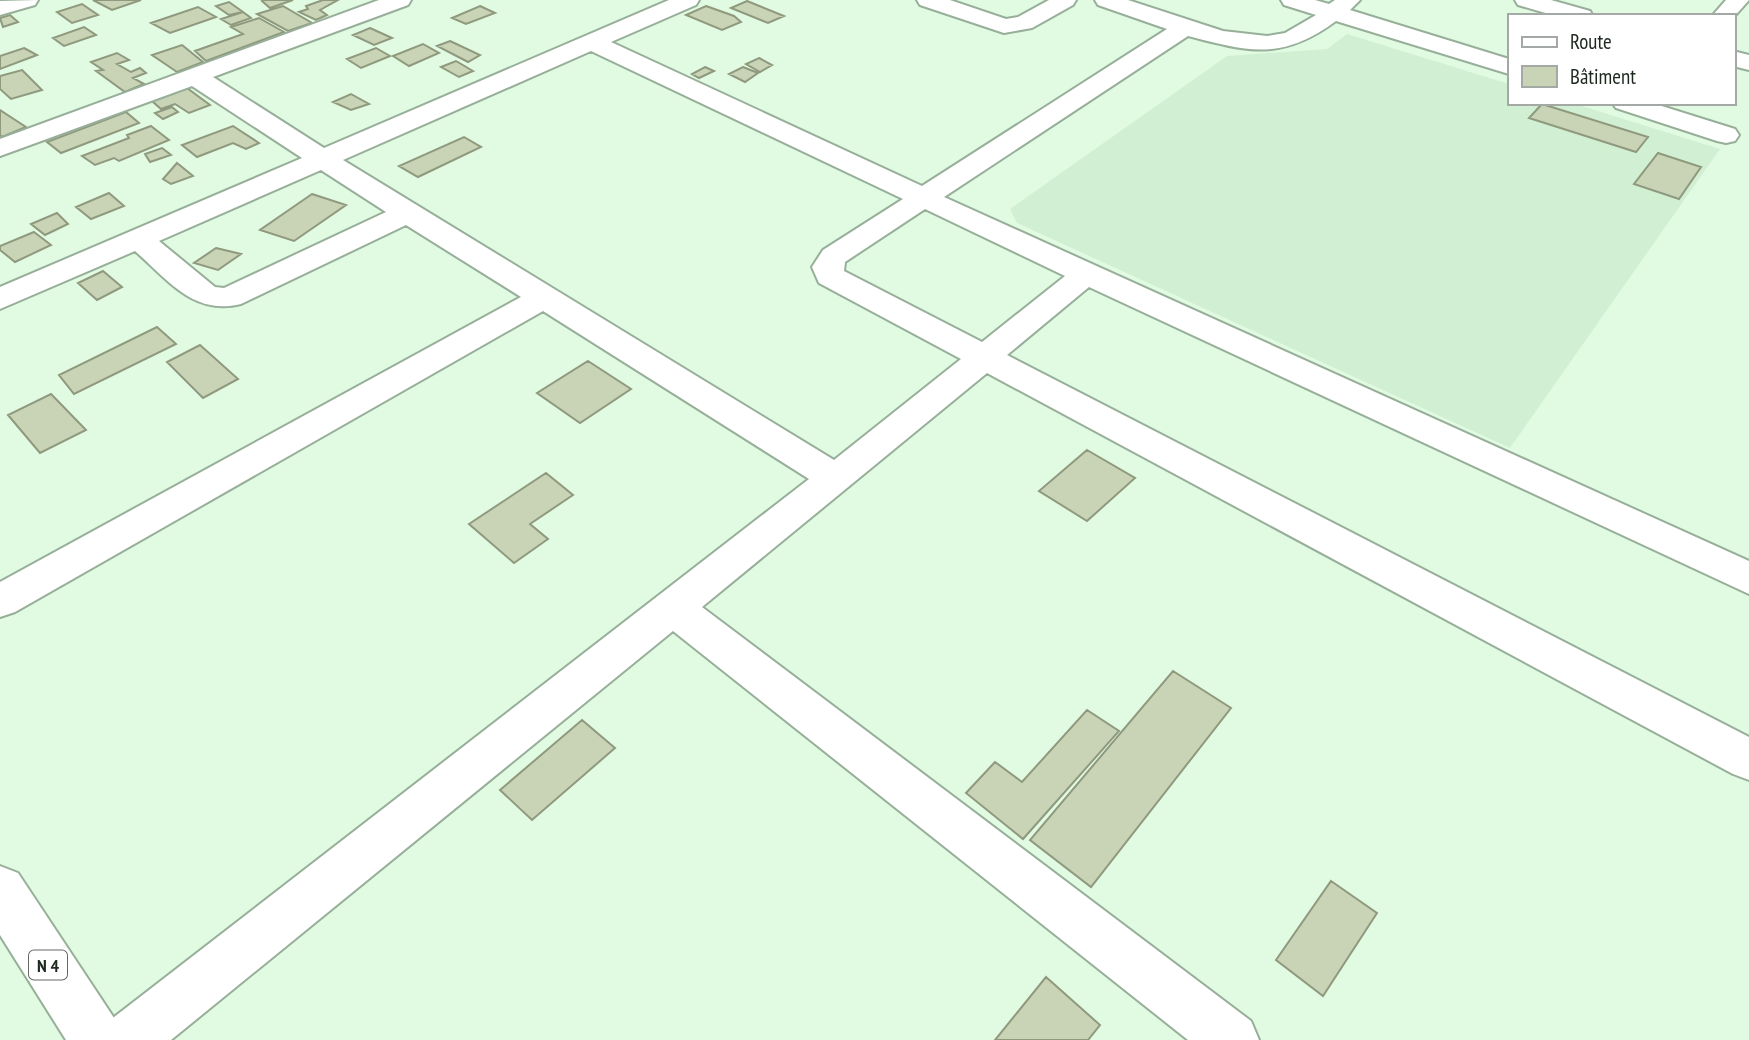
<svg xmlns="http://www.w3.org/2000/svg" width="1749" height="1040" viewBox="0 0 1749 1040" font-family="'PT Sans Narrow',sans-serif">
<rect width="100%" height="100%" fill="#e1fae2"/>
<!-- built -->
<path fill="#d1f0d3" d="M1347,34L1509,84V103H1572L1720,149L1510,448L1017,223L1010,209L1227,56L1327,49Z"/>
<!-- building -->
<path fill="#c9d4b7" stroke="#8f997d" stroke-width="2" d="M93,0H141L112,10Z
M264,0H293L270,8L262,1Z
M323,0H338L320,10L327,15L316,20L299,12L308,9L306,6Z
M747,1L784,16L768,23L731,8Z
M229,2L243,12L229,15L216,6Z
M82,4L98,15L72,23L57,12Z
M283,6L312,23L288,31L257,14Z
M480,6L495,13L466,24L452,18Z
M706,6L734,16L741,22L722,30L686,15Z
M198,7L216,17L170,33L151,23Z
M243,12L251,18L231,25L221,19Z
M10,15L18,22L3,27L0,18Z
M259,18L284,32L206,61L195,51L243,34L231,27Z
M84,27L96,35L64,46L53,38Z
M370,28L392,38L374,45L353,35Z
M450,41L480,55L468,62L437,46Z
M423,44L439,53L409,66L393,56Z
M182,45L203,62L177,72L152,55Z
M24,48L37,55L0,69V56Z
M376,48L390,56L361,68L347,59Z
M117,53L129,60L117,64L131,72L140,68L146,73L133,78L144,84L125,92L96,71L103,70L91,62Z
M759,58L772,65L760,72L746,64Z
M456,61L473,71L459,77L441,67Z
M705,67L714,71L699,78L692,74Z
M743,67L758,73L745,82L729,74Z
M22,70L42,90L11,99L0,89V76Z
M187,88L210,105L189,113L175,104L161,109L152,101Z
M351,94L369,104L351,110L333,102Z
M1542,104L1648,137L1636,152L1529,118Z
M172,107L178,112L163,119L155,113Z
M0,110L26,127L2,137L0,135Z
M126,112L139,123L61,153L47,142Z
M151,126L169,140L119,161L114,158L95,165L82,156L129,138L127,135Z
M233,126L259,143L246,149L233,143L197,157L182,145Z
M464,137L481,147L418,177L399,166Z
M162,148L171,155L150,162L145,154Z
M1658,153L1701,167L1679,199L1634,184Z
M177,163L193,176L171,184L163,179Z
M109,193L124,206L91,219L76,207Z
M312,194L346,205L294,241L260,230Z
M57,213L68,224L45,235L31,224Z
M34,232L51,245L15,262L0,250V246Z
M216,248L241,254L218,270L194,263Z
M103,271L122,287L97,300L78,283Z
M157,327L176,344L74,394L59,375Z
M200,345L238,379L203,398L167,362Z
M588,361L631,389L580,423L537,393Z
M51,394L86,430L40,453L8,415Z
M1087,450L1135,478L1087,521L1039,491Z
M546,473L573,495L530,524L548,539L514,563L469,524Z
M1173,671L1231,708L1091,887L1030,840Z
M1087,710L1119,731L1023,839L966,793L995,762L1022,782Z
M582,720L615,748L532,820L500,790Z
M1331,881L1377,913L1323,996L1276,960Z
M1046,977L1100,1025L1088,1040H995Z"/>
<g fill="none" stroke-linecap="round" stroke-linejoin="round">
<!-- minor casing -->
<g stroke="#97af99" stroke-width="4">
<path id="minor" d="M38,0L35,5L0,15V1Z
M379,0H411L408,5L213,77L324,148L669,0H699L696,5L611,42L922,186L1167,29L1098,5L1095,0H1128L1223,31L1267,36L1285,33L1316,15L1284,5L1281,0H1315L1329,4L1335,0H1360L1350,10L1509,59V74L1336,21C1282,61 1249,52 1188,36L944,197L1749,561V594L1089,287L1007,355L1749,737V780L1733,774L987,373L702,607L1251,1021L1259,1040H1188L673,631L171,1040H101L109,1021L809,479L543,311L15,612L0,617V582L521,297L406,225L241,304C194,316 168,280 135,251L0,309V287L302,158L192,86L0,156V139ZM591,51L903,199L823,250L812,267L819,283L961,359L834,460L343,160ZM321,170L386,212L224,288L215,287L159,241ZM925,209L1065,276L982,342L844,271L845,262Z
M917,0H950L1006,19L1018,17L1049,0H1076L1073,5L1032,28L1004,33L920,5Z
M1515,0H1551L1590,11L1593,16H1556L1518,5Z
M1726,0H1749L1733,18V16H1712Z
M1733,51L1749,55V70L1733,66Z
M1612,103H1652L1735,129L1739,135L1735,141L1726,143L1717,141L1616,108Z"/>
</g>
<!-- primary casing -->
<g stroke="#97af99" stroke-width="4">
<path id="primary" d="M0,866L18,873L116,1021L124,1040H66L0,935Z"/>
</g>
<!-- minor -->
<use href="#minor" fill="#fff" fill-rule="evenodd"/>
<!-- primary -->
<use href="#primary" fill="#fff" fill-rule="evenodd"/>
</g>
<g text-anchor="middle" dominant-baseline="central" stroke-width="5" stroke-linejoin="round" paint-order="stroke">
<!-- shield labels -->
<rect fill="#fff" stroke="#626862" stroke-width="2" x="29" y="950.5" width="38" height="29" rx="5"/>
<g font-size="18" font-weight="bold" fill="#1e281f">
<text x="48" y="965">N 4</text>
</g>
</g>
<!-- legend -->
<rect x="1508" y="14" width="228" height="91" fill="#ffffff" stroke="#a5a9a5" stroke-width="2"/>
<rect x="1522" y="37" width="35" height="10" fill="#ffffff" stroke="#a5a9a5" stroke-width="2"/>
<text x="1570" y="49" font-size="21" fill="#1e281f">Route</text>
<rect x="1522" y="66" width="35" height="21" fill="#c9d4b7" stroke="#a5a9a5" stroke-width="2"/>
<text x="1570" y="84" font-size="21" fill="#1e281f">Bâtiment</text>
</svg>
